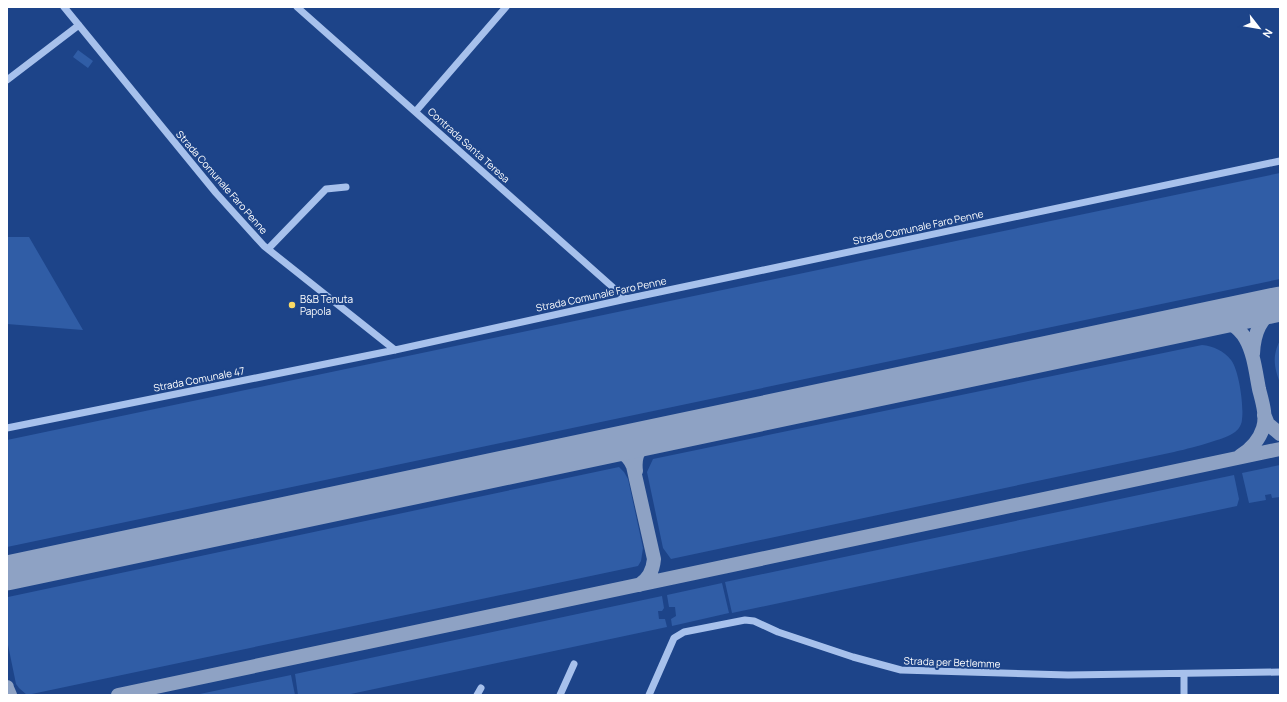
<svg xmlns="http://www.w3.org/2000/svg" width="1287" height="702" viewBox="0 0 1287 702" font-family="Manrope,sans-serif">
<rect width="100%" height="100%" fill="#1d4489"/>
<!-- green -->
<path fill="#305da6" d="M78,50L93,61L88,68L73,57Z
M1280,173V279L7,547V440Z
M7,237H29L83,330L7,324Z
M1280,340V383C1274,366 1272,357 1280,340Z
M1202,345C1213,346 1224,351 1231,360C1239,370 1244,406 1242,419C1242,424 1239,429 1235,432C1227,439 1187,449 1174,452L671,559L663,548L647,472L653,459Z
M1280,465V497L1272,498L1271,494L1265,495L1266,500L1249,503L1242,473Z
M619,467L624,472L628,479L643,548L641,561L638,566L27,695L19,688L16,684L7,640L8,597Z
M1234,475L1239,499L1237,506L732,613L725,582Z
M722,583L729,613L672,626L671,619L676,616L675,607H669L667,595Z
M662,596L664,608L662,611H658L659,619H665L667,627L346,695H298L295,674Z
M291,675L295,695H195Z"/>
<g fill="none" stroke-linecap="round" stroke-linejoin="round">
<!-- taxiway -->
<path stroke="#8ea2c4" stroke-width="14" d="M1210,319C1251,320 1253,358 1259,389C1262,401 1267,416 1263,428C1259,441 1251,449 1240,456
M1253,354C1254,330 1261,320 1278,304
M1264,416V414L1268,424L1280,434
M595,449C611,448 626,449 633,466L654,559C653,570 649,579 639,585
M636,471C633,447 646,443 666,434
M7,577L26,569
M7,687V691V688L10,695
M118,695L1280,449"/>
<!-- runway -->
<path stroke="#8ea2c4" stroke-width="35" d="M7,573L1280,304"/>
<!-- minor -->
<path stroke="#a7c1ec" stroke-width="7" d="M64,7L216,193L264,246L395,350
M297,7L626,299
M7,80L79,25
M416,111L506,7
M268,249L326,189L346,187
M7,428L395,350L626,299L1280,161
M1184,674V695
M477,695L481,688
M560,695L574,664
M649,695L674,638L684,632L745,620L754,621L778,632L853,657L901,670L1068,675L1280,672"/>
</g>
<!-- markers -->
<circle fill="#fbda65" stroke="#1d4489" stroke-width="1.5" cx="292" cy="305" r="4"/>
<g text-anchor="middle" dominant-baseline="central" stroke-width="4" stroke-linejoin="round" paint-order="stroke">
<!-- street labels -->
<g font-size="10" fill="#fff" stroke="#1d4489">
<text transform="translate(469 145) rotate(42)">Contrada Santa Teresa</text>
<text transform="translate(222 182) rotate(49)">Strada Comunale Faro Penne</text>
<text transform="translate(918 227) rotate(-12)">Strada Comunale Faro Penne</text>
<text transform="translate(601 294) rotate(-12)">Strada Comunale Faro Penne</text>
<text transform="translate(199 379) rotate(-11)">Strada Comunale 47</text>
<text transform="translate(952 662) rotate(2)">Strada per Betlemme</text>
</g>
<!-- poi labels -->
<g font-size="10" fill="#fff" stroke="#1d4489" text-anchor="start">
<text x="300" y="299">B&amp;B Tenuta<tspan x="300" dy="12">Papola</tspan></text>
</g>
</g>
<!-- border -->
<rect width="1287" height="702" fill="none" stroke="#ffffff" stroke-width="16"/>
<!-- north arrow -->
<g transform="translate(1259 28) rotate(121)" stroke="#1d4489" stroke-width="3" paint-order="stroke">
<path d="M0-3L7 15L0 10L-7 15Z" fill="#ffffff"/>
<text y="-6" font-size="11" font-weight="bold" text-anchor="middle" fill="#ffffff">N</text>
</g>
</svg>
